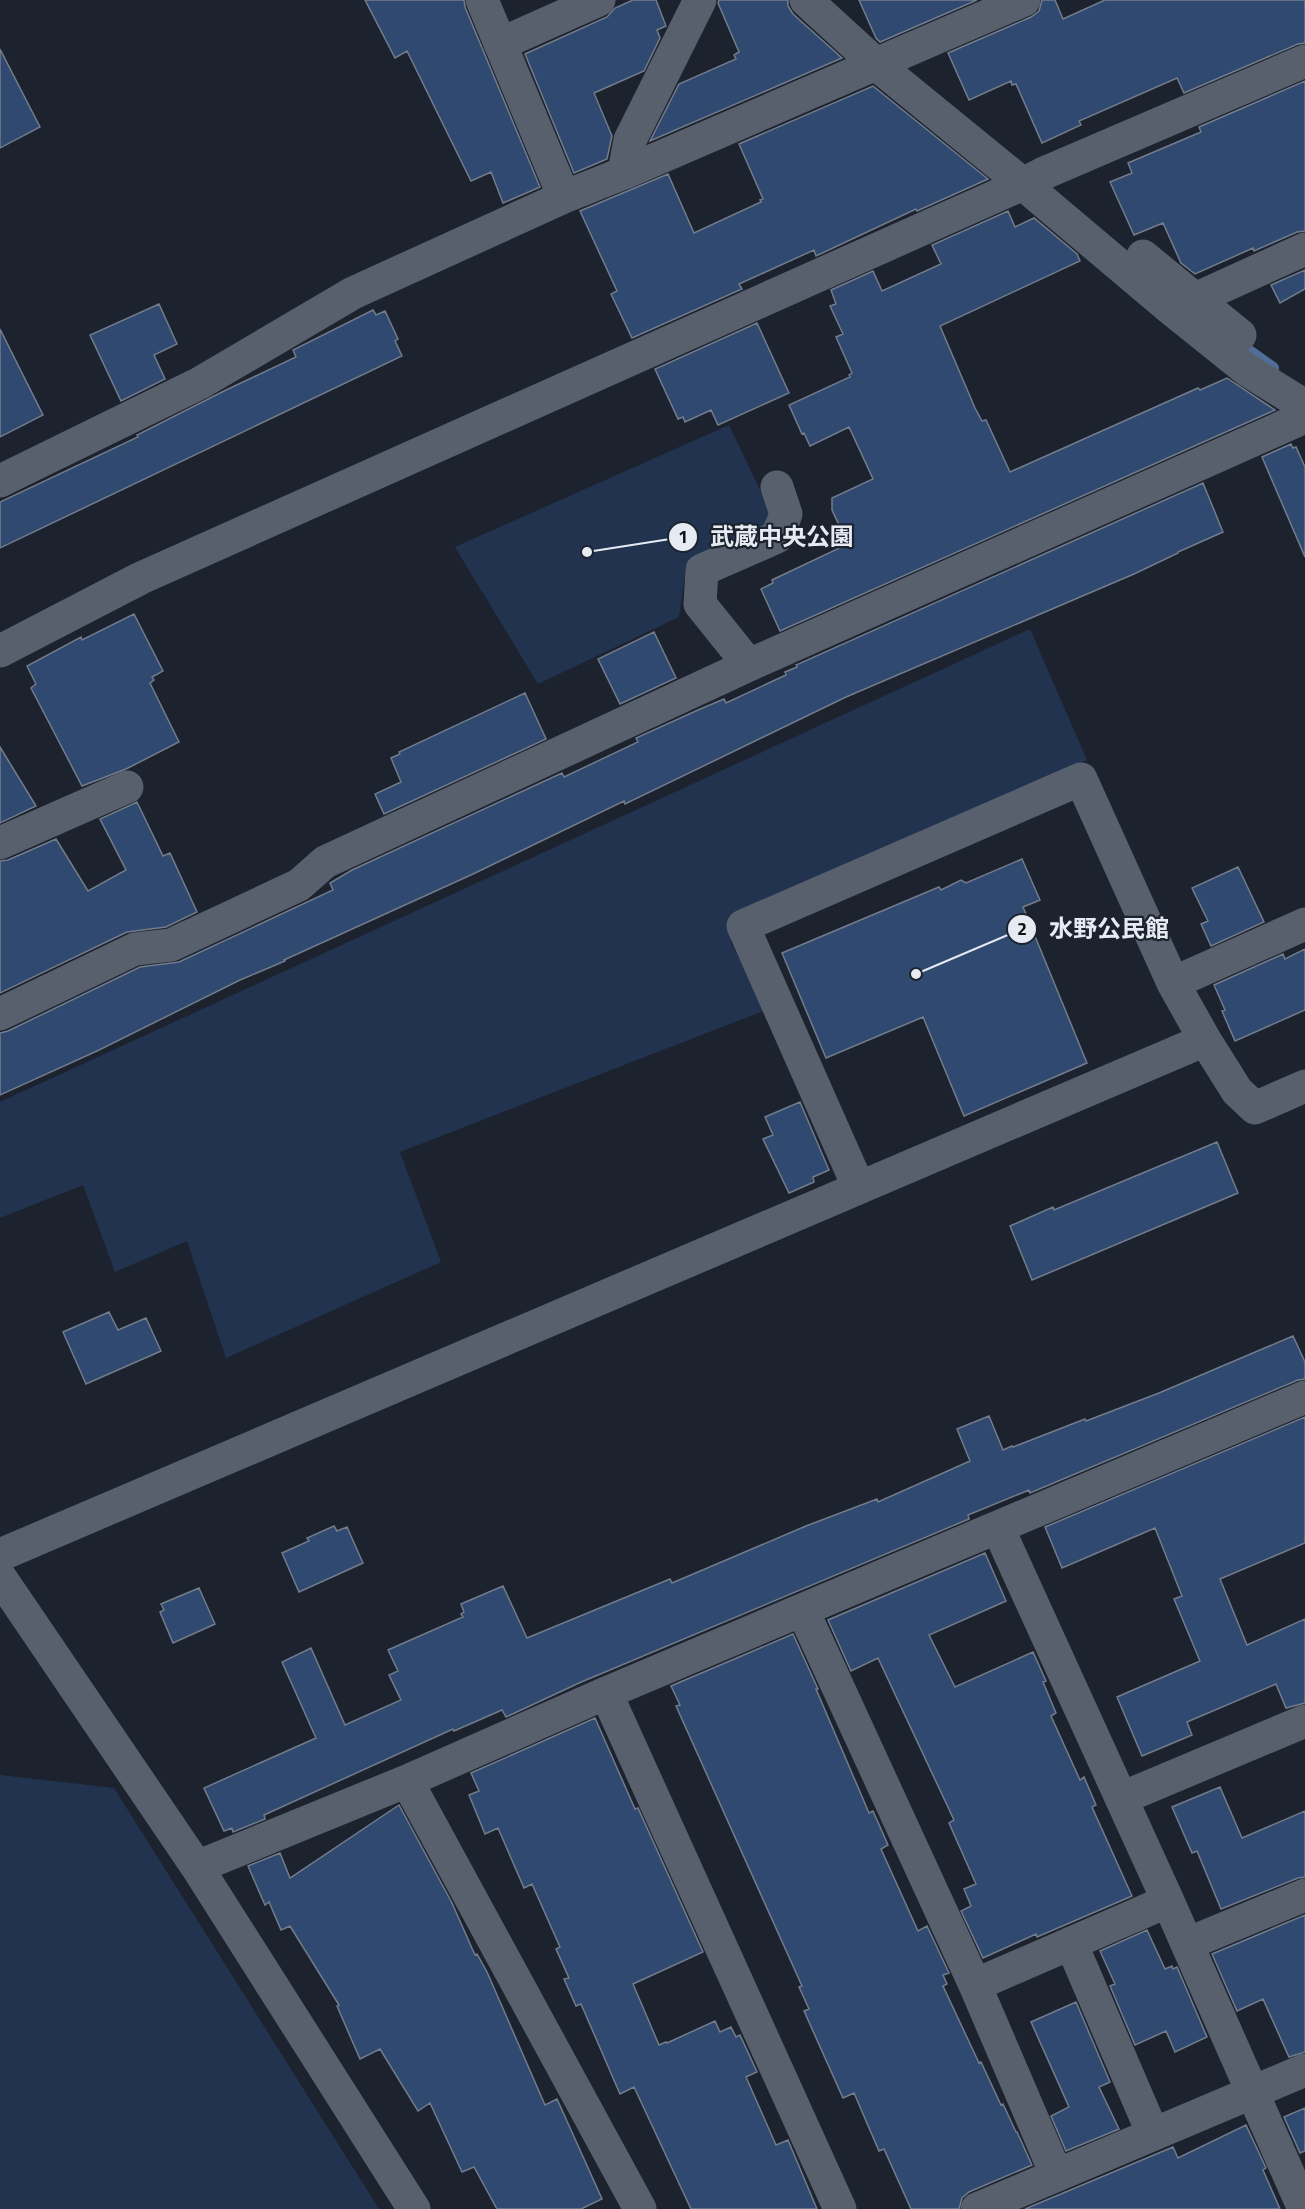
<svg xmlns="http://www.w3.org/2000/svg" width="1305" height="2209" viewBox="0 0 1305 2209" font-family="'Titillium Web','Noto Sans JP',sans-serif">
<rect width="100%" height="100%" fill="#1c232e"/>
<!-- green -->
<path fill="#22334f" d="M729,425L771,513L768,529L686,567L679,617L538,684L455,547Z
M1030,629L1087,760L908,846L729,922L731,943L766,1010L400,1152L441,1262L226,1358L187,1241L115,1272L83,1185L0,1218V1102Z
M0,1775L114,1788L379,2209H0Z"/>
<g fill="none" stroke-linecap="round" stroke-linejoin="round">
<!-- stream -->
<path stroke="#526d97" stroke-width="12" d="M1238,343L1273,368"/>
</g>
<!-- building -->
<path fill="#304971" stroke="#737c8a" stroke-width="1.5" d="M365,0H464L465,7L540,187L503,203L491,172L471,181L407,51L395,58Z
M633,0H656L666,26L657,30L660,38L644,71L594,93L612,136L607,159L574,173L525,54L607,17L615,8Z
M719,0H788V6L793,14L842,58L650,141L679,84L736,59L734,55L739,52L718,3Z
M859,0H977L880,42L876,38Z
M1042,0H1055L1063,19L1105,0H1305V43L1298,44L1184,93L1177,78L1079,121L1081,125L1042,143L1016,84L1012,85L1011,81L969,100L948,53L1031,17L1039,11Z
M0,49L40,127L0,148Z
M1305,81V231L1297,232L1254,251L1253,248L1195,274L1181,263L1163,223L1134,235L1110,182L1132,173L1128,163L1201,132L1199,127Z
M873,86L988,179L917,211L916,209L816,256L814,250L739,284L742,289L632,338L611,294L617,291L580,211L668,174L694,233L761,202L760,200L763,199L739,144Z
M1008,211L1015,227L1034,218L1077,254L1080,261L940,326L975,408L982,421L986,420L1010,472L1198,388L1200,390L1227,378L1275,410L780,631L761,589L773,583L772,580L848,544L832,510V498L873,479L849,427L810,446L804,433L802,434L789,405L850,377L849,375L852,373L836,337L843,334L830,306L836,304L831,290L873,271L882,291L941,264L932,245Z
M1305,270V289L1280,303L1271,285Z
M159,304L177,344L154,355L165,379L121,401L90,335Z
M373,310L376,315L385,311L398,339L395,341L402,356L0,548V502L138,437L137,435L224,391L296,357L293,350Z
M757,323L789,393L718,425L711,410L685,422L683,417L678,419L655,369Z
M0,329L43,415L0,437Z
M1291,444L1293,448L1296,447L1305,467V557L1262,457Z
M1203,483L1223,532L1178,552V553L1134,574L846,697L625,804L624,801L473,874L284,960L285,961L240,980L97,1051L0,1095V1033L8,1031L140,967L179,962L333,890L330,883L352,870L562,773L564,777L638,742L636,738L698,710L724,699L726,703L786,675L785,672L797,667L796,665Z
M134,614L163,671L152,677L154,680L150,683L179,742L126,769L82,786L31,688L36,684L27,666L81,637L82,640Z
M654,632L676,678L620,704L598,659Z
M525,693L546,739L384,814L375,794L401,782L391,758L400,754L399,752Z
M0,747L36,806L0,823Z
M137,802L163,856L170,853L197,912L166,927L127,932L0,993V861L8,860L56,839L88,891L126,870L100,819Z
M1022,859L1040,900L1023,907L1087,1063L964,1116L923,1017L826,1058L782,953L939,887L941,890L961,880L966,883Z
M1238,867L1264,922L1211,946L1201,924L1208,921L1192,888Z
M1305,949V1010L1235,1041L1222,1011L1225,1010L1214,985L1283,954L1285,959Z
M800,1102L829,1170L813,1177L814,1182L789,1193L763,1139L773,1135L765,1117Z
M1217,1142L1238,1193L1032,1280L1010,1226L1053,1207L1054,1210Z
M109,1312L118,1330L146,1318L161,1351L86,1384L63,1332Z
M1293,1336L1305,1362V1379L1298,1380L1030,1493L1029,1490L968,1515L969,1519L579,1683L506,1717L502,1710L454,1731L453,1729L264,1815L265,1819L233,1832L232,1828L224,1831L204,1788L316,1738L282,1662L311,1648L345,1725L401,1700L389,1675L398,1671L388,1650L463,1617L461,1614L464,1612L461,1604L503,1586L527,1638L670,1579L672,1583L806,1526L877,1499L878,1502L970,1461L957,1429L989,1416L1003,1450L1012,1446L1013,1447L1085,1419L1086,1421L1159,1393Z
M1305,1417V1543L1220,1579L1247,1645L1305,1619V1703L1286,1708L1276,1684L1187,1722L1192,1735L1142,1756L1117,1697L1200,1661L1174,1599L1182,1596L1155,1528L1062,1568L1045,1527Z
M334,1526L337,1531L347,1527L363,1563L299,1592L282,1553L309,1541L307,1538Z
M985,1553L1006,1601L929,1635L955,1687L1033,1652L1046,1681L1043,1682L1056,1713L1051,1716L1080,1780L1084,1777L1096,1805L1092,1807L1132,1896L1037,1937L1036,1934L983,1958L961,1911L971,1906L964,1889L976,1884L949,1823L954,1820L878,1658L851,1671L828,1620Z
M199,1588L215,1624L173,1643L160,1612L164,1610L161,1604Z
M793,1634L818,1689H816L869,1813L873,1811L888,1845L881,1849L918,1931L927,1926L949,1973L943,1975L947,1984L943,1986L979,2063L981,2062L1001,2105L1003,2104L1016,2132H1017L1032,2165L969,2192L962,2198L959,2209H911L884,2149L879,2151L854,2093L843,2098L804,2011L809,2009L799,1987L802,1986L676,1706L680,1705L671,1686Z
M595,1718L635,1809L638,1808L703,1952L633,1984L659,2045L666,2042L667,2043L715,2021L720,2032L731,2027L736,2037L740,2035L757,2072L746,2077L776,2145L788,2140L817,2209H691L634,2087L620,2094L581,2004L576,2006L564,1979L569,1978L556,1949L560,1947L532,1884L524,1888L498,1828L485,1834L469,1795L479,1791L471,1773Z
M1220,1787L1242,1838L1305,1811V1877L1298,1878L1221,1909L1197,1851L1192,1853L1172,1807Z
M399,1805L452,1903L475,1955L477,1954L487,1972L545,2105L557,2099L602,2199L581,2209H497L474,2167L462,2172L430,2103L418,2111L380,2049L360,2059L337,2006L339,2005L290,1926L281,1930L269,1902L265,1905L248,1866L280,1853L290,1878Z
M1305,1915V2052L1289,2057L1263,1999L1237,2011L1212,1954Z
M1147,1930L1165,1969L1172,1966L1173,1969L1177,1967L1207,2037L1175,2052L1166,2031L1135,2045L1110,1986L1115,1984L1100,1951Z
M1076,2002L1110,2082L1099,2087L1119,2129L1066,2151L1051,2116L1069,2107L1031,2022Z
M1305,2108V2151L1300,2153L1284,2117Z
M1246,2125L1266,2168L1263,2170L1280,2209H1025L1173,2147L1178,2158Z"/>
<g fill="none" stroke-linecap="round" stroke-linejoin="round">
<!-- minor -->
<path stroke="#58606e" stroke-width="33" d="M482,0L564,197
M806,0L877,65L1023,184L1171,309L1247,370L1305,406
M500,44L599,0
M624,173L630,140L700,0
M1143,256L1188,293L1193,300L1203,305L1240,335
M1193,300L1305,249
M0,481L200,383L353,293L564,197L624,173L1024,0
M0,651L141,578L1023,184L1042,174L1305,61
M749,665L700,604L702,570L777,537L786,514L777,487
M0,843L127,787
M0,1014L135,949L171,945L299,885L325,862L749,665L1305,417
M1205,1040L1237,1091L1255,1108L1305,1086
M859,1188L743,926L1081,779L1173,983L1305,924
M998,1528L1168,1901L1304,2209
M0,1555L1205,1040L1173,983
M0,1577L197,1867L414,2209
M803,1611L975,1985L1056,2174
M606,1693L840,2209
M407,1781L640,2209
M1122,1798L1305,1721
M197,1867L407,1781L606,1693L1305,1397
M1071,1943L1153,2134
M1187,1944L1305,1895
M975,1985L1168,1901
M977,2209L1305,2070"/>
</g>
<!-- callouts -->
<path fill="none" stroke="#e6ebf3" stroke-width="2" d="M587 552L683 537M916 974L1022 929"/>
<g fill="#e6ebf3" stroke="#1c232e" stroke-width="2">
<circle cx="587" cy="552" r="6"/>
<circle cx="916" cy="974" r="6"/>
<circle cx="683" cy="537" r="15"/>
<circle cx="1022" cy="929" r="15"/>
</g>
<g font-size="18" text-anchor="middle" font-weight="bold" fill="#111">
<text x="683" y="543">1</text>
<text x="1022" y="935">2</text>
</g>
<g font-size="24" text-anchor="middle" font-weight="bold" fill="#e6ebf3" stroke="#1c232e" stroke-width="4.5" stroke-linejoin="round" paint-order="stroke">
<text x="782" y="545">武蔵中央公園</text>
<text x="1109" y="937">水野公民館</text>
</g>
</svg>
